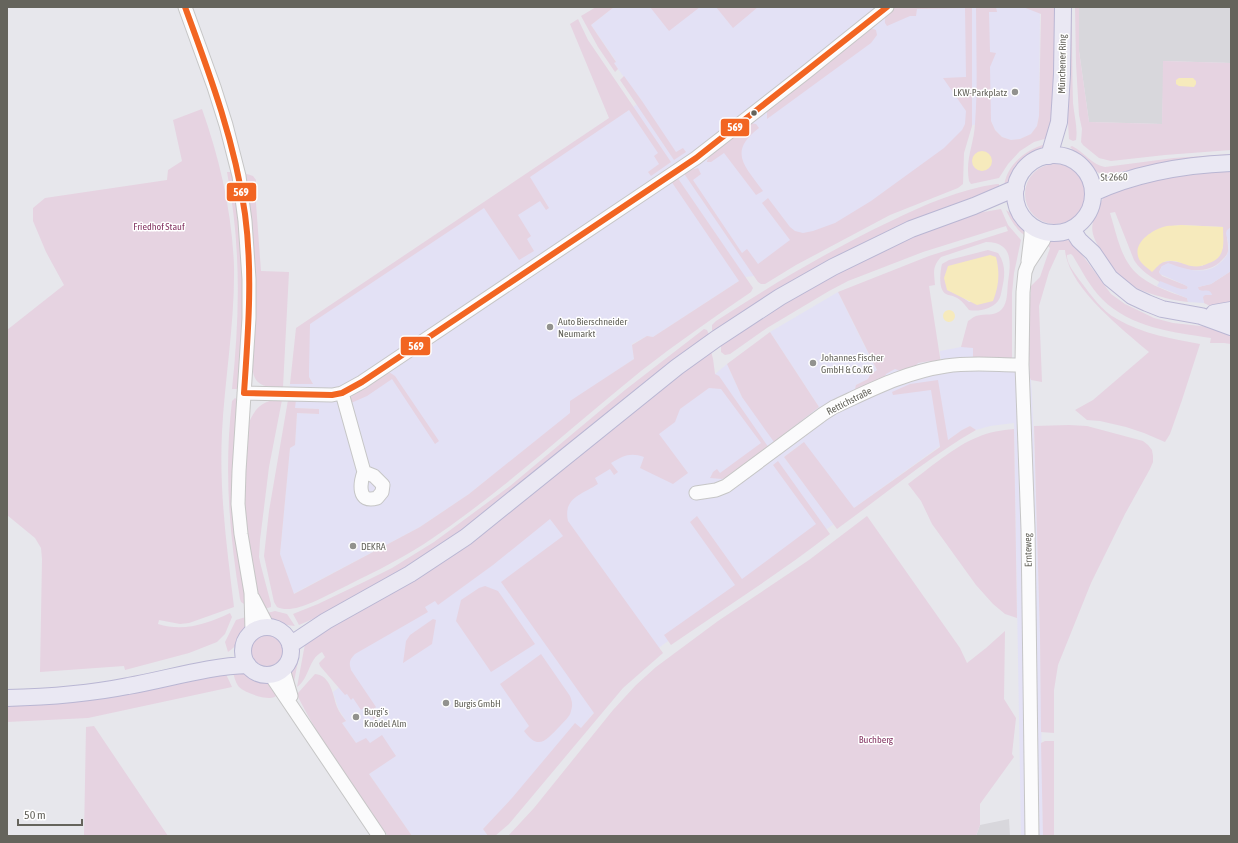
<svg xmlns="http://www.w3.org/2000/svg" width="1238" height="843" viewBox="0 0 1238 843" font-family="'Asap Condensed',sans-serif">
<rect width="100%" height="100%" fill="#e7e7ec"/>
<!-- commercial -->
<path fill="#e3e1f5" d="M614,7H1040L1039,116L1037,126L1031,134L1020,139L1011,140L1002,137L995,130L991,121L969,126L937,181L754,276L745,277L653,337L647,336L632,344L634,359L571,401V413L469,494L420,527L293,594L280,554L290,447L295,445L297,413L319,414V409L295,408L288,400L290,384H313L309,377V324L642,101L618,69L614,63L616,61L591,25Z
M838,292L877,371L870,375L868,379L856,385L855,389L895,369L930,361L933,365L941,363L940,351L961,347H973V357L1012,359L1013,357H1029L1030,378L1031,380L1032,396L1035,472L1040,636L1043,836H1021L1014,423L990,426L976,430L970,426L962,430L850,511L801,444L784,457L834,524L741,590L709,611L630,669L542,775L483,829L488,836H412L369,774L396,755L370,743H356L342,723L346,721L338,708L333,692L351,678L337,657L557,507L727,364L742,397L819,407L770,332Z"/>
<!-- industrial -->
<path fill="#d8d7dc" d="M1079,7H1231V63L1164,61L1162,124L1089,122L1079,51Z
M1009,819L1010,836H976L980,825Z"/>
<!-- green -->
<path fill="#e6d3e1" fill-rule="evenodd" d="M596,7H614L591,25L616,62L614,63L618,69L615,72L598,47L581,16Z
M650,7H700L669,31Z
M716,7H758L733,28Z
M896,7H972V126L964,153L963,184L958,188L890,215L796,265L765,284H761L758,282L683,172L698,168L701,174L693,180L742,253L747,249L758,264L790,240L762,203L768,198L790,227L795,231L803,233L813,231L835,223L871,201L944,148L962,130L965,124L966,111L943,78L966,77L965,8L917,9L916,16H910L887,26L885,23C884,15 889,11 896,7Z
M976,7H996L997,12H989L990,52L996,53L990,67L991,121L995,130L1002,137L1011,140L1020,139L1031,134L1037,126L1039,116L1041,14L1023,7H1055L1056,81L1050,135L1048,138L1034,142L1020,151L1008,164L999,178L971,184L969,181C965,159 974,144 975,124C978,85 976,46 976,7Z
M1069,7H1072C1072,39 1072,71 1073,103C1074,115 1078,128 1076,140L1073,141L1069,139L1067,106L1069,39L1071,37Z
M1075,7H1079V51L1089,122L1162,124L1163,61L1231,63V150L1165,155L1111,161L1099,158L1083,145L1081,142L1082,129L1079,115L1076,63Z
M578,19L588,40L671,162L651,176L648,172L659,164L654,156L658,153L629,110L530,177L549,208L546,210L540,201L518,215L531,236L527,239L534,251L519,260L484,208L310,324L309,370V377L313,384H290L296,328L609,118L570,24Z
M871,28L876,30L877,35L871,43L767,119V110Z
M624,76L642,101L676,152L683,148L686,152L674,160L620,80Z
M202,109C220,160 232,212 234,266C235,321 225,377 222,432C219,491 227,549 234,607L189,623L180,624L159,620L158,624C183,632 207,624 230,613L232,617L225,634L217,642L189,653L125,670L124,666L40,672L42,559L41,548L35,538L7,515V330L64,285L46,252L33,221V208L45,198L167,180L168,170L182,161L173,120Z
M750,123L756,124L759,128C728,152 744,165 763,191L756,195L724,153L711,162H707V161L709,157Z
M1046,144L1042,149L1022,162L1004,188C1005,166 1026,149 1046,144Z
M1072,146C1084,152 1092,165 1105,167L1174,158L1231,154V156L1106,174C1104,174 1101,174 1099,173C1096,172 1073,150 1070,147Z
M1025 194a30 30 0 1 1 60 0a30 30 0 1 1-60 0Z
M1221,171H1231V227C1224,233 1228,239 1228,247C1229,253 1226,256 1222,260C1206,277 1182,268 1162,266L1159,272L1162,276L1185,285L1188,287L1187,289C1169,290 1143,275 1134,260L1115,212L1110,213C1115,229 1119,249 1128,263C1140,283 1167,291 1187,298L1188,302C1168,300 1139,292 1123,280C1113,272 1107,262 1101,251C1096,242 1090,233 1093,222C1094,220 1096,217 1097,215C1099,209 1100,199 1106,196C1134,179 1189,176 1221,171ZM1181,225L1223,227V248L1202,266L1171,261L1162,262L1151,233L1164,227Z
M227,172H232L240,210L244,306L239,389H232C240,315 241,245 227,172Z
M247,174L253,176L256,180L255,190L261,271L289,272L283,387C270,387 256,388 253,372L245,175Z
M677,177L753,288L751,292C714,317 677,343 641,371C569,429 501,493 424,544C396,562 366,576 336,591C321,598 293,615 277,607L274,602L264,556L269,511L288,400H296L295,408L319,409V414L297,413L295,445L290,448L280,554L294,594L420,527L469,494L570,413V401L634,359L632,345L647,336L653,337L739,281L671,181Z
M997,184H999V189L713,332L712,330V325L716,321C773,284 830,250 891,221C924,205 960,189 997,184Z
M1001,209L1008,225L1021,240L1014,273L1012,293V359L964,360L961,357H973V348L961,347L968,321C970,320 973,317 976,316C985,313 995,317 1002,309C1008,302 1007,291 1008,282C1011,262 1013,242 986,242L941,257C932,267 934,272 935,285L929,286L941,364L933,365L930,361L918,363C913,370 904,373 895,369L886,374L884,380L860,390L855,389L856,385L868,379L870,375L877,370L838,292L929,256L1008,231L1006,226L923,252L848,281L829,291L767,328L730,354L725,355L721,352V343C743,331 767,319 785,301L880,249L966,215Z
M1006,210C1014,215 1024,226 1026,236C1017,231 1010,219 1006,210Z
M1061,239L1072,241L1111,294L1125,304L1154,318L1173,323L1210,327L1231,335V344L1224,343H1210L1211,338C1173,332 1131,328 1102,299C1090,287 1082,271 1073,256L1071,254L1067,255C1066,263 1076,275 1081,282C1091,295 1102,311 1117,319C1143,334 1172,339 1200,344L1182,400L1170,434L1165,442L1144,433L1126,427L1100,421L1087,420L1075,410L1093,400L1149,352C1122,329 1068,287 1065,250H1059L1049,272L1039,306L1042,382L1031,380L1030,378L1028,327L1031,286L1040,277L1050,248L1046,244L1055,240Z
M988,250L998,253C1006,264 1005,276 1002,289C1001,293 1001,297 998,301C992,309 978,312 969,310C965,305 961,299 955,297C952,295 949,296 946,294C938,290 940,272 942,264L949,260ZM947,290L993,301L969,302L959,295Z
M1231,271V304L1210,306L1204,303L1201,291L1198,289V287L1211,284Z
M704,329L707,330L709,335L435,552L345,605L299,625L293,614L318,604L366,581L392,568L434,542L510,486L625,390Z
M770,332L819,407L774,442L742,397L727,364Z
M711,351L713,359L715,374L719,376L769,448L728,477L722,479L710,478L713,472L717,469L720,473L761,443L721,389L709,388L680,409L675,422L659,434L688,473L673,484L640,468L644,457C630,452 623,456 611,463L618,472L614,475L610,469L595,478L598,484C581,495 563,498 568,521L663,653L623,688L509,824L495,836H488L483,829L512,798L575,723L581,728L594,713L501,582L563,536L550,519L493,565L438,605L435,601L425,607L428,612L355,654C349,660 349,663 351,670L376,707L372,711L377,720L375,721L365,707L361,710L353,698L351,700L347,694L345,695L320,666L319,663L325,657L322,652C308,659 310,678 297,687L305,644L592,441Z
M389,372L395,376L439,441L435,444L392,379L367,396L351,403V397L354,394L383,374Z
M938,380L948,440L962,430L970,426L976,430C927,458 883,496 837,529L784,457L804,442L854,508L940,447L931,390L893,395L892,392L910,384Z
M235,398L238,400L237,544L245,600L244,604L241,602L240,599C229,532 224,469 232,401Z
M275,400H282L269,467L260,540L259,557L261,566L271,604V607L264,609L257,593L244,511L247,428C252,413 259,402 275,400Z
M1069,425L1087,426L1143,441L1148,445L1152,450L1153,456V462L1150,469L1125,514L1091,583L1058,665L1054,690V733L1041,732L1040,636L1034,426Z
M1014,429L1017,618L1005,614L993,604L976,585L932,524L921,501L908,484C927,470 956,445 978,437C989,432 1002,430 1014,429Z
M778,461L830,534C779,574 724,608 671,645L664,635L735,585L690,522L697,516L742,579L816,524L773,465Z
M867,516L960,648L967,663L986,648L1005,631L1004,699L1016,718L1012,754L1014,757L980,804V825L976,836H508L534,808L613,710L636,685L656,667L718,621L809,560Z
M485,586L498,591L535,644L491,672L456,621L461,600L479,588Z
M275,611L287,614L295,626L279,624L271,621L267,613Z
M249,616C247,627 246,625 241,634C236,644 238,645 228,652L225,642L236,620Z
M433,619L436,620L432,644L403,663L406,641L410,635Z
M250 649a17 17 0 1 1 34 0a17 17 0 1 1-34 0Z
M301,645L294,682L293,685L289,667L293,659L295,648Z
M541,654L570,696C572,701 573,705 571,711C570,717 564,721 560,726C547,739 539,752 524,731L529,726L500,684Z
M232,669C244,672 255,675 266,679L277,695C272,703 245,693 239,687C235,682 234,675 232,669Z
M225,672L232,687L88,718L7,722V705Z
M315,674C331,675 333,696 337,707C339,712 343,717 346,721L342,723L356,743L366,738L370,743L382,735L396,756L369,774L412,836H388C355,790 324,748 298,697V693Z
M94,726L168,836H84L86,727Z
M1045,741H1054V836H1043L1041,743Z"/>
<!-- sand -->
<path fill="#e0ddf3" d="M1231,227V271L1211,284L1198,287L1199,290C1204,292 1210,288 1212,295H1205L1203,297L1204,303L1188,302L1187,298L1157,286L1160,281L1180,289H1187L1188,287L1185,285L1160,274L1159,272L1162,266L1168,263C1185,269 1206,277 1221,262C1224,259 1227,256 1228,252C1230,246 1227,239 1226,233L1227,230Z"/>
<!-- water -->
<path fill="#f6eabc" d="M1179,78H1193L1196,81V84L1194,87L1179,86L1176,84V80Z
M972 161a10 10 0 1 1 20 0a10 10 0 1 1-20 0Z
M1181,225L1223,227C1223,242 1227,257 1209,263C1203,266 1198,267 1191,266C1182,264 1173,258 1164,262C1160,263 1156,268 1152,272C1148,268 1141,264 1139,259C1132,243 1151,231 1163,227C1168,225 1175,226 1181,225Z
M990,255L996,257C1000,273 999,286 993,301L977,305L947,290L944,278L948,266Z
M943 316a6 6 0 1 1 12 0a6 6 0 1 1-12 0Z"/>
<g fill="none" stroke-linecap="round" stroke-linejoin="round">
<!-- minor casing -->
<g stroke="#c6c6c6" stroke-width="15">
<path id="minor" d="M185,7L214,87L226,125L239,176L245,221L249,279V318L239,471L238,504L241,534L251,593L252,632
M1028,261L1031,236V225
M244,393L332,395L342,393L362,382L696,158L805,73L887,7
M342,393L364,472C360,483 357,504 377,498L382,492L383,485L374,476L364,472
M696,493L716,490L726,486L823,414L834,407C871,390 905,372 946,366C971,362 997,365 1022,365
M253,598L268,627
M283,669L291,696
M270,674L379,836
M1032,836L1028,529L1022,365L1023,292L1025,272L1028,264L1043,241L1047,232"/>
</g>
<!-- major casing -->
<g stroke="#b9b6d3" stroke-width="18">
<path id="major" d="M1015 194a39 39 0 1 1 78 0a39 39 0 1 1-78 0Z
M1049,156L1059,122L1062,74L1063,7
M1093,193C1136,173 1184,165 1231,163
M1072,229L1079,240L1093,253L1110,278L1132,296L1147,303L1162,309L1201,316L1231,327
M1214,313L1231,310
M243 651a24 24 0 1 1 48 0a24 24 0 1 1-48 0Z
M290,645L326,621L410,574L466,537L677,367L716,339L780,297L833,267L911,229L974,206L1016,188
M7,698C48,697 88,694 128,686C168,679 208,666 248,665"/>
</g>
<!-- minor -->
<use href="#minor" stroke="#fbfbfc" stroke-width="13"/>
<!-- major -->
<use href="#major" stroke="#eae8f3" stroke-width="16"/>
<!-- bus-1 casing -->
<g stroke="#fff" stroke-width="9">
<path id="bus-1" d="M185,7C210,75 235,142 245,214C253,273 248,334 244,393L332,395L342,393L362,382L696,158L887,7"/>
</g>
<!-- bus-1 -->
<use href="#bus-1" stroke="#f26522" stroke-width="6"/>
</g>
<!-- markers -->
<g fill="#92928e" stroke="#fff" stroke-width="1.5">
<circle cx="1015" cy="92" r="4"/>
<circle cx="550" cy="327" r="4"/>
<circle cx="813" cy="363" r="4"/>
<circle cx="353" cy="546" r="4"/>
<circle cx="446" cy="703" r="4"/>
<circle cx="356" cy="717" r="4"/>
</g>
<circle fill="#65645c" stroke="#fff" stroke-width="1.5" cx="754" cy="113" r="3.5"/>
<g text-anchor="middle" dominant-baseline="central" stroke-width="3" stroke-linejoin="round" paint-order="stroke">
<!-- street labels -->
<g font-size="10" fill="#65645c" stroke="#fff">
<text transform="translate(1062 64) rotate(-89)">Münchener Ring</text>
<text transform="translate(1114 177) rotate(-1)">St 2660</text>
<text transform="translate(849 401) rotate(-27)">Rettichstraße</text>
<text transform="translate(1028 550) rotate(-91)">Ernteweg</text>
</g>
<!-- poi labels -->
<g font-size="10" fill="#65645c" stroke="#fff" text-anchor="start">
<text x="1007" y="92" text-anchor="end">LKW-Parkplatz</text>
<text x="558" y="321">Auto Bierschneider<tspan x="558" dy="12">Neumarkt</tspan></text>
<text x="821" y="357">Johannes Fischer<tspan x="821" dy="12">GmbH &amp; Co.KG</tspan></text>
<text x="361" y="546">DEKRA</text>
<text x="454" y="703">Burgis GmbH</text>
<text x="364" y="711">Burgi's<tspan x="364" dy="12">Knödel Alm</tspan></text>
</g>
<!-- park labels -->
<g font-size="10" fill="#873966" stroke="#fff">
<text x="159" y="226">Friedhof Stauf</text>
<text x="876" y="739">Buchberg</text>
</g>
</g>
<g stroke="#fff" stroke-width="1.5">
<rect x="720" y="118" width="30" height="19" rx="4" fill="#f26522"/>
<rect x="226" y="182" width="31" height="20" rx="4" fill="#f26522"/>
<rect x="400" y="336" width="31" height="20" rx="4" fill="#f26522"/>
</g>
<g font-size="11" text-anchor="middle" font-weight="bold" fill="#fff">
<text x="735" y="131">569</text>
<text x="241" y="196">569</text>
<text x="416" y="350">569</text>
</g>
<!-- border -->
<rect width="1238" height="843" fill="none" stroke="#65645c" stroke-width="16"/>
<!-- scale -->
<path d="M18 819v6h64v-6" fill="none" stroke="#65645c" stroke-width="2"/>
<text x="24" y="819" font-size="12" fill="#65645c" stroke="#ffffff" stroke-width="3" paint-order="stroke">50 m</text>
</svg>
